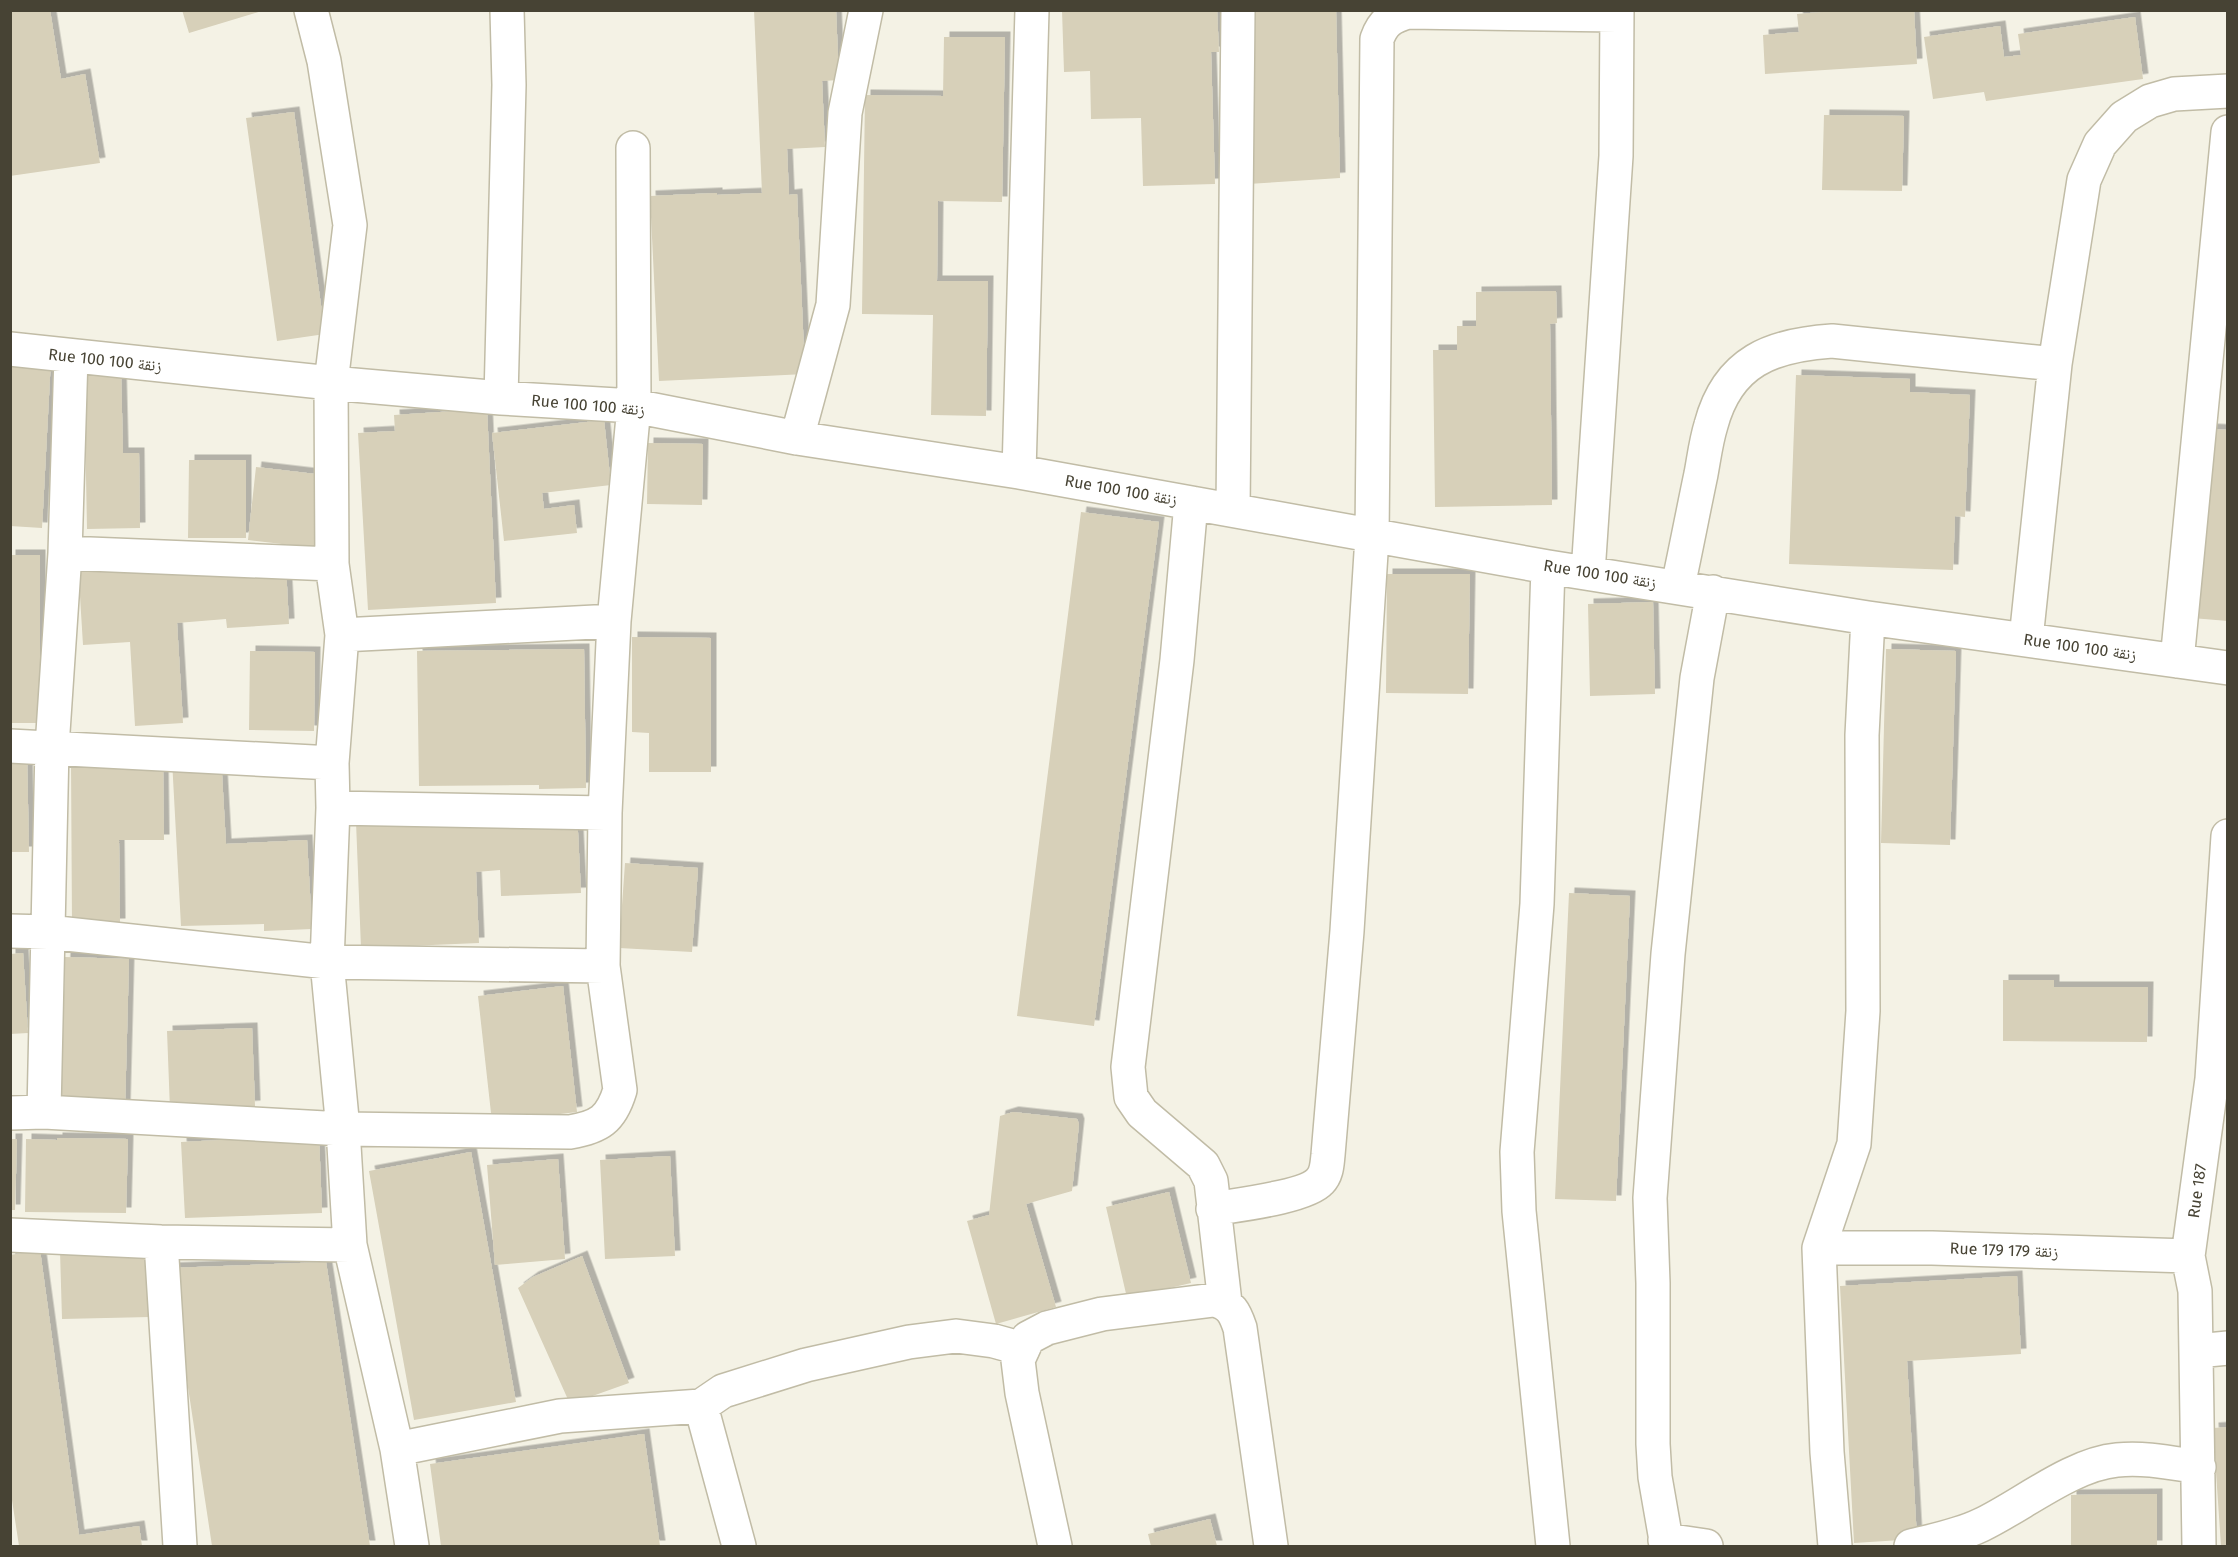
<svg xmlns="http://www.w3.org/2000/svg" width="2238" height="1557" viewBox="0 0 2238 1557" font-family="'Fira Sans','Noto Naskh Arabic',sans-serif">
<defs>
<filter id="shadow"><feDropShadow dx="5.5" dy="-5.5" stdDeviation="0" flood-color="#0004"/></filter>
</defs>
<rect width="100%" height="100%" fill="#f4f2e5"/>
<!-- building -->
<path fill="#d7d0b9" filter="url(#shadow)" d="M10,10H50L61,79L85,74L100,163L10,176Z
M182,10H262V11L189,33Z
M754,10H836L839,80L822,81L825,147L787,149L789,195L797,194L805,374L659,381L650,196L717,193V195L762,193Z
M1062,10H1217L1219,52H1211L1215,184L1143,186L1141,118L1091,119L1090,71L1064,72Z
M1251,10H1336L1340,178L1248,184Z
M1848,10H1914L1917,64L1765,74L1763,35L1799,32L1797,14Z
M2135,17L2143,79L1986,101L1984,92L1933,99L1924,37L2000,26L2004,57L2021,55L2018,34Z
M944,37H1005L1002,202L938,201L937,281H988L986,416L931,415L933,315L862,314L865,95L943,96Z
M294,112L325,334L277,341L246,118Z
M1824,115L1904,116L1902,191L1822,190Z
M1556,291L1557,323L1550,324L1552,505L1435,507L1433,350H1457V326H1476V292Z
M10,355L51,358L42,528L10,526Z
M121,371L123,453H139L140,528L87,529L84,372Z
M1796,375L1910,379V392L1970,395L1965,517L1955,516L1953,570L1789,564Z
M487,409L496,603L368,610L358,433L395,431L394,415Z
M604,420L611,485L542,493L544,509L574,505L577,533L504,541L492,433Z
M2209,429L2228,430V621L2192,618Z
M648,443L703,444L702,505L647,504Z
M189,460H246V538H188Z
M256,467L324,475L316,548L248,540Z
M1081,512L1159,522L1094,1026L1017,1016Z
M10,555H40V723H10Z
M78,564L286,567L289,624L227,628L226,619L177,623L183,723L135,726L130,642L83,645Z
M1387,574H1470L1468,694L1386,693Z
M1653,602L1655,694L1590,696L1588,604Z
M632,637L711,638V772H649V733L632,732Z
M584,649L586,788L539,789V785L419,786L417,651Z
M1886,649L1956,651L1950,845L1881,843Z
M250,651L315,652L314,731L249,730Z
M10,754H27L29,852H10Z
M221,757L226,844L307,840L312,929L264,931V924L181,926L172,760Z
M163,760L164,840H119L120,924L72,925L71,761Z
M577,812L581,893L501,896L500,870L476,872L479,943L361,948L356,822Z
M625,863L698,868L692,952L619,948Z
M1569,893L1630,896L1616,1201L1555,1199Z
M23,953L28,1033L10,1034V954Z
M65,957L129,959L125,1110L61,1108Z
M2003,980H2054V987H2148L2147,1042L2003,1041Z
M563,986L577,1112L492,1122L478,996Z
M252,1028L255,1106L170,1110L167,1031Z
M1013,1112L1077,1119L1079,1124L1072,1191L1026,1204L1056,1307L996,1324L967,1221L989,1215L1000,1116Z
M319,1135L322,1213L185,1218L181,1142Z
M57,1138L128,1139L126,1213L25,1212L26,1139L57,1140Z
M10,1139H17L15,1210H10Z
M471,1152L516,1402L414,1420L369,1171Z
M670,1156L675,1256L605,1259L600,1160Z
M558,1159L565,1259L495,1265L487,1165Z
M1169,1192L1191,1283L1127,1298L1106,1207Z
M149,1248L150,1317L62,1319L60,1251Z
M40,1250L79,1535L139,1526L142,1546H19L10,1487V1255Z
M582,1256L629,1383L570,1404L518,1288L533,1277Z
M326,1262L370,1546H212L170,1268Z
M2017,1276L2021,1354L1907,1361L1917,1539L1854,1543L1840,1286Z
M2228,1427V1546H2221L2213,1428Z
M644,1434L660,1546H441L430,1464Z
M2157,1494V1546H2071V1495Z
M1210,1519L1217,1546H1151L1148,1534Z"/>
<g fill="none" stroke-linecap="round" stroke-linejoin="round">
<!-- minor casing -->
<g stroke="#c1bca6" stroke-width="36">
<path id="minor" d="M311,10L324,61L350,225L331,383L332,564L342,635L332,763L333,808L327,962L343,1129L350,1245L397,1449L412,1546
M10,349L331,383L501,398L634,406L797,438L1019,472L1548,567L1868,618L2228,668
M501,398L509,85L507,10
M797,438L833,305L845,113L866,10
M1019,472L1032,10
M1191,503L1177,660L1128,1067L1131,1097L1142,1113L1203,1165L1211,1181L1225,1303
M1233,510L1238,10
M65,553L332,564
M1548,567L1537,904L1517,1152L1519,1211L1553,1546
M1588,573L1616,156L1617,10
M1678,586C1686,549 1693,512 1701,474C1704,458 1706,441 1711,425C1728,361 1772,345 1832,341L2055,364
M342,635L614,621
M2026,639L2055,364L2084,180L2100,144L2124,117L2150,101L2174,94L2228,91
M2177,661L2228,132
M10,746L332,763
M333,808L605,813
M10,931L48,932L327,962L603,966
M44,1112L52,747L65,553L71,356
M10,1113L44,1112L343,1129L570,1132C599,1127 611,1120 620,1090L603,966L605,813L614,621L634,406L633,148
M1213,1209C1236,1205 1306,1197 1320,1181C1327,1174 1327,1164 1328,1155L1347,931L1372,537L1377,39C1383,22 1391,17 1408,12L1617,15
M10,1235L161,1242L350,1245
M161,1242L180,1546
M1819,1248H1932L2188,1256
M2197,1351L2228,1348
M397,1449L560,1416L701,1406
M1665,1540L1706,1546
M739,1546L701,1406L723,1391L806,1365L909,1342L956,1336L994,1341L1023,1349
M1055,1546L1022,1393L1018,1360L1028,1338L1047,1328L1102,1314L1214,1300C1231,1304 1235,1313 1240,1328L1271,1546
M1667,1546L1655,1477L1653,1444V1283L1650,1198L1668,954L1697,678L1713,592
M1835,1546L1827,1452L1819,1248L1854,1144L1863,1011L1862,735L1868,618
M1911,1546C1935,1540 1958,1536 1981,1525C2021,1506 2072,1464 2117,1460C2144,1457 2172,1463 2199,1467
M2199,1546L2195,1291L2188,1256L2212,1079L2228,836"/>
</g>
<!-- minor -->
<use href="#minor" stroke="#fff" stroke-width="33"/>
</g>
<g text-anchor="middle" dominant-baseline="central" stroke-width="4.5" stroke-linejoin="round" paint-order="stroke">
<!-- street labels -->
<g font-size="16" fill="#474334" stroke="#fff">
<text transform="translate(105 360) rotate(6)">Rue 100 زنقة 100</text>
<text transform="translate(588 405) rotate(5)">Rue 100 زنقة 100</text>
<text transform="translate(1121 490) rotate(10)">Rue 100 زنقة 100</text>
<text transform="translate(1600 574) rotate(9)">Rue 100 زنقة 100</text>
<text transform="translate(2080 647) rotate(8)">Rue 100 زنقة 100</text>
<text transform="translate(2197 1191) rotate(-82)">Rue 187</text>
<text transform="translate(2004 1250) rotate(2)">Rue 179 زنقة 179</text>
</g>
</g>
<!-- border -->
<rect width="2238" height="1557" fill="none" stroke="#474334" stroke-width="24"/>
</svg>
